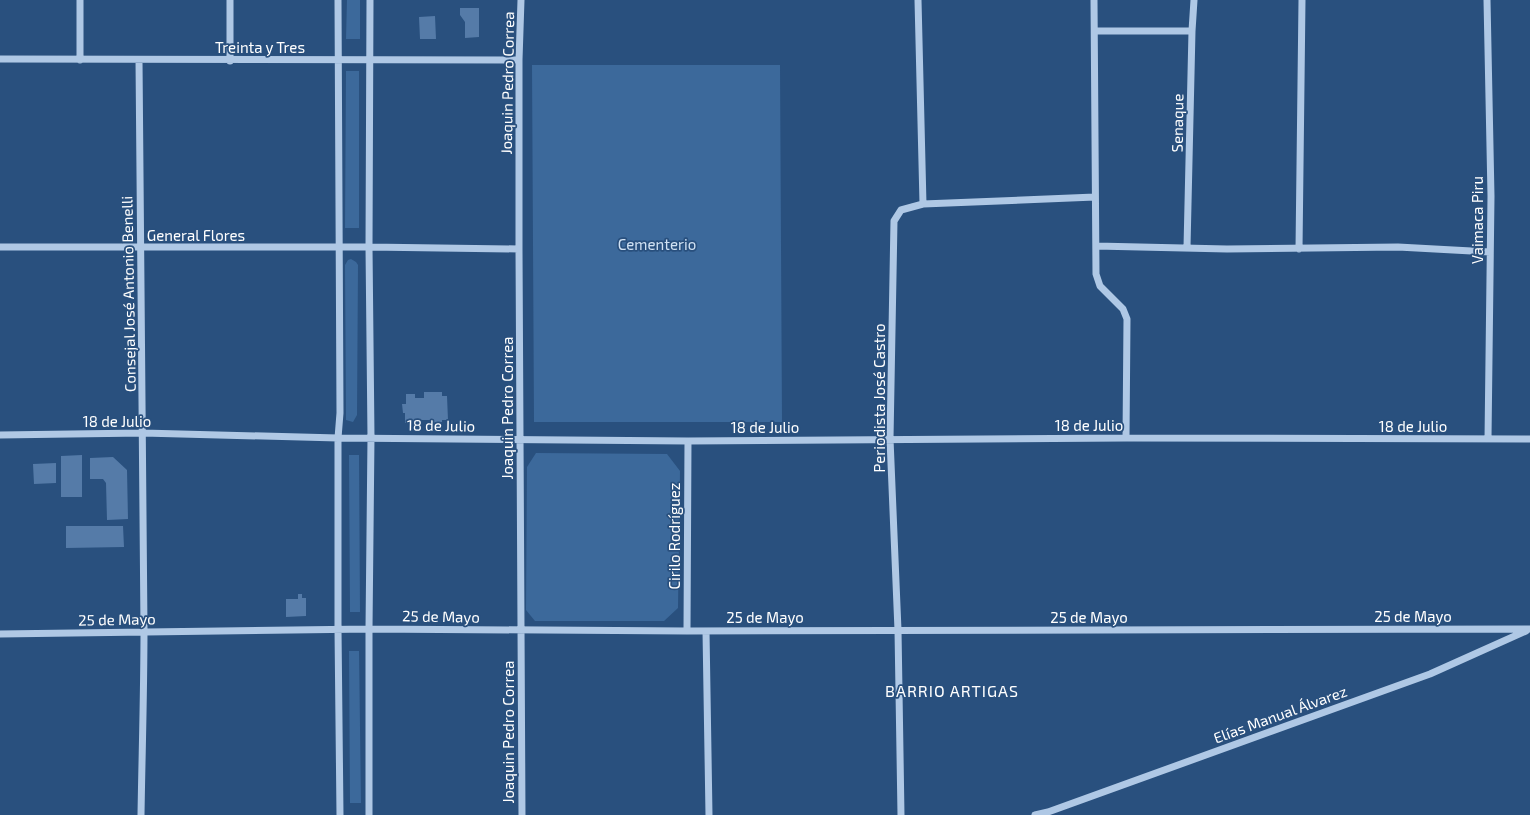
<svg xmlns="http://www.w3.org/2000/svg" width="1530" height="815" viewBox="0 0 1530 815" font-family="'Exo 2',sans-serif">
<rect width="100%" height="100%" fill="#29507e"/>
<!-- green -->
<path fill="#3c699b" d="M347,0H360V39H346Z
M532,65H780L782,422H534Z
M346,71H359V228H345Z
M351,259L356,262L358,265L357,415L353,422L346,420V413L345,265L348,260Z
M536,453L667,454L680,471L678,608L664,621H535L526,610L527,467Z
M349,455H359L360,612H350Z
M349,651H359L361,803H350Z"/>
<!-- building -->
<path fill="#557ba8" d="M460,8H479V37L465,38V22L460,15Z
M435,16L436,39H420L419,17Z
M424,392H442V396H447L448,420H442V422L432,423V420H417V422L405,423V413H403L402,404H406V394H415V398H424Z
M82,455V497H61V456Z
M113,457L127,470L128,519L107,520L106,483L103,479H90V458Z
M56,463V483L34,484L33,464Z
M66,526H123L124,547L66,548Z
M298,594H302V598H306V616L286,617V599H298Z"/>
<g fill="none" stroke-linecap="round" stroke-linejoin="round">
<!-- minor -->
<path stroke="#afc8e5" stroke-width="7" d="M80,0V60
M338,0L340,413L338,438V629L340,815
M521,0L519,60V249L522,815
M918,0L923,204
M1094,0L1096,274L1100,286L1123,309L1127,319L1126,438
M1487,0L1491,196L1488,439
M1095,31H1192
M0,59L519,60
M139,60C139,250 144,439 144,629C144,691 142,753 141,815
M230,61V0
M1096,246L1227,249L1398,247L1490,252
M0,247H369L519,249
M1187,247L1192,31L1194,0
M1299,249L1302,0
M0,435L143,433L338,438L688,441L1126,438L1530,439
M687,631L688,441
M706,631L709,815
M0,634L369,629L687,631L1530,629
M369,815V629L371,437L369,247L370,0
M901,815L898,630L890,439L894,221L901,210L923,204L1095,197
M1035,815L1048,812L1430,674L1526,631"/>
</g>
<g text-anchor="middle" dominant-baseline="central" stroke-width="3.5" stroke-linejoin="round" paint-order="stroke">
<!-- street labels -->
<g font-size="15" fill="#fff" stroke="#29507e">
<text x="260" y="47">Treinta y Tres</text>
<text transform="translate(507 83) rotate(-89)">Joaquin Pedro Correa</text>
<text transform="translate(1177 123) rotate(-89)">Senaque</text>
<text transform="translate(1477 220) rotate(-90)">Vaimaca Piru</text>
<text x="196" y="235">General Flores</text>
<text transform="translate(128 294) rotate(-91)">Consejal José Antonio Benelli</text>
<text transform="translate(879 398) rotate(-90)">Periodista José Castro</text>
<text transform="translate(507 408) rotate(-90)">Joaquin Pedro Correa</text>
<text x="117" y="421">18 de Julio</text>
<text transform="translate(441 425) rotate(1)">18 de Julio</text>
<text x="1089" y="425">18 de Julio</text>
<text x="1413" y="426">18 de Julio</text>
<text x="765" y="427">18 de Julio</text>
<text transform="translate(674 536) rotate(-90)">Cirilo Rodríguez</text>
<text transform="translate(441 616) rotate(1)">25 de Mayo</text>
<text x="1413" y="616">25 de Mayo</text>
<text x="765" y="617">25 de Mayo</text>
<text x="1089" y="617">25 de Mayo</text>
<text transform="translate(117 619) rotate(-1)">25 de Mayo</text>
<text transform="translate(1280 714) rotate(-20)">Elías Manual Álvarez</text>
<text transform="translate(508 732) rotate(-90)">Joaquin Pedro Correa</text>
</g>
<!-- park labels -->
<g font-size="15" fill="#d1e2f4" stroke="#29507e">
<text x="657" y="244">Cementerio</text>
</g>
<!-- neighbourhood labels -->
<g font-size="16" letter-spacing="1" fill="#fff" stroke="#29507e">
<text x="952" y="690">BARRIO ARTIGAS</text>
</g>
</g>
</svg>
